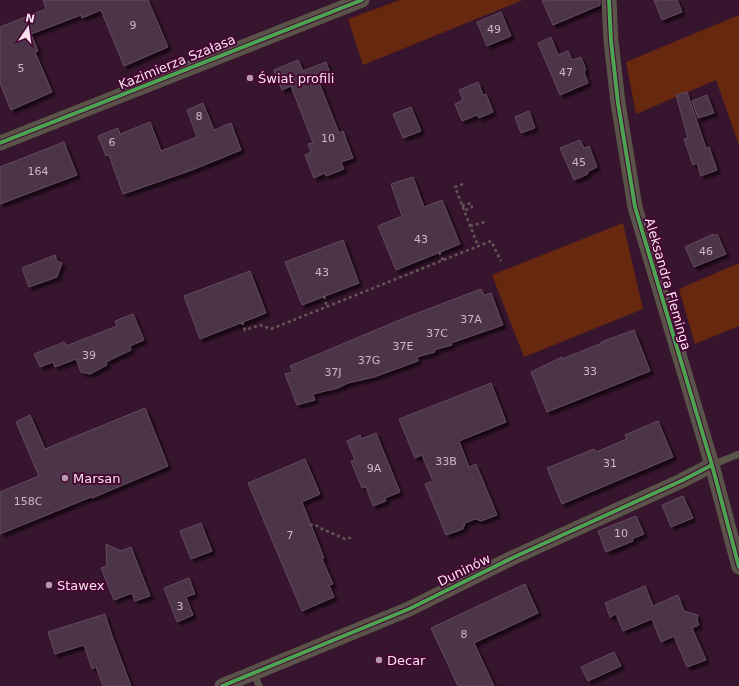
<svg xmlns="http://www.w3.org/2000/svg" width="739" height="686" viewBox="0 0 739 686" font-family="'DejaVu Sans',sans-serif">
<defs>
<filter id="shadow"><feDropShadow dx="3.5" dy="3.5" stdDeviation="1" flood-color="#0009"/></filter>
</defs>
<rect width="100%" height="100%" fill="#38152e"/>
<!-- green -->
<path fill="#66280e" d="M400,0H523L363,65L348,19Z
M739,15V145L716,80L636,114L626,62Z
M623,223L643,309L524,357L492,275Z
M739,263V326L695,344L679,289Z"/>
<!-- building -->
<path fill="#4d344a" stroke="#634a60" filter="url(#shadow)" d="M43,0H148L168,47L124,66L101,10L82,18L81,15L31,34L38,51L35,52L52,92L11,110L0,83V27L46,9Z
M542,0H600V5L553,25Z
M654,0H677L682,12L662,20Z
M501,12L511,36L487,46L477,22Z
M551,37L558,55L568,51L572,60L581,57L586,70L584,72L588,83L560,95L538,43Z
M298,60L303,71L326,62L331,75L318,80L339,133L343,131L353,158L341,162L344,169L326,176L325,173L314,178L305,155L311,152L308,144L313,143L291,86L282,90L274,70Z
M478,82L483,95L486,94L493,112L479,118L477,115L462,121L455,104L463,100L459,90Z
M687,92L706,148L709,147L717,170L701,176L697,163L693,165L684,139L688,138L676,95Z
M707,95L714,113L698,118L692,101Z
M203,103L214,130L231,123L241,150L192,170L123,194L109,155L106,156L98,136L118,128L120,134L150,122L161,151L197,137L187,110Z
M411,107L421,131L403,138L393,114Z
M529,111L535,128L521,133L515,117Z
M580,140L584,148L589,146L597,167L587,172L588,174L574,180L560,148Z
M64,142L77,175L0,204V167Z
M413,177L424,207L442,200L460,244L396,270L378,226L402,216L391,184Z
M713,234L714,236L717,234L726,254L694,267L685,247Z
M343,240L359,283L302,305L285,262Z
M55,255L57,261L62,263L57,277L29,287L22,268Z
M250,271L266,313L200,339L184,296Z
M481,289L484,295L491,293L503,325L451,343L452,345L434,350L435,352L417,357L418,361L374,377L348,383L338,388L313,394L315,400L297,405L285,374L293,372L290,366L402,319Z
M133,314L144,340L130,346L131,350L106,362L107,365L90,374L81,372L76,359L55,367L53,362L40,367L34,354L64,342L66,346L117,326L115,321Z
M634,330L650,371L547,412L531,372L562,357V359L602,343L601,342Z
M491,383L506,422L459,441L469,467L476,464L497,515L481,521L475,519L465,523L463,529L446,535L425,484L433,481L422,455L415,458L399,419Z
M145,408L168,466L92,498L91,497L0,534V492L39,476L16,422L30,415L45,449Z
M658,421L673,457L562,504L547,468L594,449L596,452L627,439L625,435Z
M376,433L400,492L385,498L386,501L373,506L366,487L362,488L351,461L355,460L347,441L360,435L361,439Z
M305,459L320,494L302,502L324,558L322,559L333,584L329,585L334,597L302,611L248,483Z
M683,496L693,518L671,527L662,505Z
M636,516L644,534L632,539L633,541L606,552L598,531Z
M201,523L212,551L191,559L180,531Z
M106,544L121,551L131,547L150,596L135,601L132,593L114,600L101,568L107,566Z
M189,578L195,594L186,597L193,615L177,622L164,588Z
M525,584L538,613L474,643L494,686H458L431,628Z
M645,586L653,606L678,595L684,611L698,615L697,620L699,625L692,628L706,660L687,667L674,636L661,642L652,619L623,631L616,614L610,617L605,603Z
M105,614L112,636L131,686H103L96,667L92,669L84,645L55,654L48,632Z
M614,652L621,666L588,681L581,667Z"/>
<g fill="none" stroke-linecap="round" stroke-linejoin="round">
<!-- path -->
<path stroke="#635756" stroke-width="2.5" stroke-dasharray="3 3" stroke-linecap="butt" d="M463,184L455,187L478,246
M462,206L471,203L472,207L464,211
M470,226L485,222
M439,252L443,260
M324,296L327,307
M242,322L245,330L260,325L271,329L491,241L501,261
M310,525L314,524L320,528L345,539L354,537"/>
<!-- service -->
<path stroke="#595349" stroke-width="7" d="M712,465L739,454
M254,673L259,686"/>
<!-- minor -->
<path stroke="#595349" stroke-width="15" d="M609,0L611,41L618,103L635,207L712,465L739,567
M0,143L362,0
M222,686L409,609L512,558L681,481L712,465"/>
<!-- cycleway casing -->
<g stroke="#460734" stroke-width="6">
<path id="cycleway" d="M609,0L611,41L618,103L635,207L712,465L739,567
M0,143L362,0
M222,686L409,609L512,558L681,481L712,465"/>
</g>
<!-- cycleway -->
<use href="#cycleway" stroke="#4ca352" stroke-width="4"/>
</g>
<!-- markers -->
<g fill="#b69aab" stroke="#460734" stroke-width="1.5">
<circle cx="250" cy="78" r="4"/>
<circle cx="65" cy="478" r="4"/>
<circle cx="49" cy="585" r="4"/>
<circle cx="379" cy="660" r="4"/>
</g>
<g text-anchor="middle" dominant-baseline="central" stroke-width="4" stroke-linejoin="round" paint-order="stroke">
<!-- number labels -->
<g font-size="11" fill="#cfb6c6">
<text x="133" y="25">9</text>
<text x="494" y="29">49</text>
<text x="21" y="68">5</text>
<text x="566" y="72">47</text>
<text x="199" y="116">8</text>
<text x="328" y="138">10</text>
<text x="112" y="142">6</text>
<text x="579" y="162">45</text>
<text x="38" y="171">164</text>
<text x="421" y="239">43</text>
<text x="706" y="251">46</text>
<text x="322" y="272">43</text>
<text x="471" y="319">37A</text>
<text x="437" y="333">37C</text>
<text x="403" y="346">37E</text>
<text x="89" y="355">39</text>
<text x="369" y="360">37G</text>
<text x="590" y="371">33</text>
<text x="333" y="372">37J</text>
<text x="446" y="461">33B</text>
<text x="610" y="463">31</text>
<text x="374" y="468">9A</text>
<text x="28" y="501">158C</text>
<text x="621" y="533">10</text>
<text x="290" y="535">7</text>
<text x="180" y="606">3</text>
<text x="464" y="634">8</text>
</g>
<!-- street labels -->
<g font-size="13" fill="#fae2ef" stroke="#460734">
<text transform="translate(177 62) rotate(-22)">Kazimierza Szałasa</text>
<text transform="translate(668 284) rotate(74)">Aleksandra Fleminga</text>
<text transform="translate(464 570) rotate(-26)">Duninów</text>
</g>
<!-- poi labels -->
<g font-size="13" fill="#fae2ef" stroke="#460734" text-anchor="start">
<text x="258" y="78">Świat profili</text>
<text x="73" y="478">Marsan</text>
<text x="57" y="585">Stawex</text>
<text x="387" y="660">Decar</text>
</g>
</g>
<!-- north arrow -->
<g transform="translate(28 28) rotate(13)" stroke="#460734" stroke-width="3" paint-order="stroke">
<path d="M0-3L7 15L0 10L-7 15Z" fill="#fae2ef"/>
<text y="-6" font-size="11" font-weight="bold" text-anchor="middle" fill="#fae2ef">N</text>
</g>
</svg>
